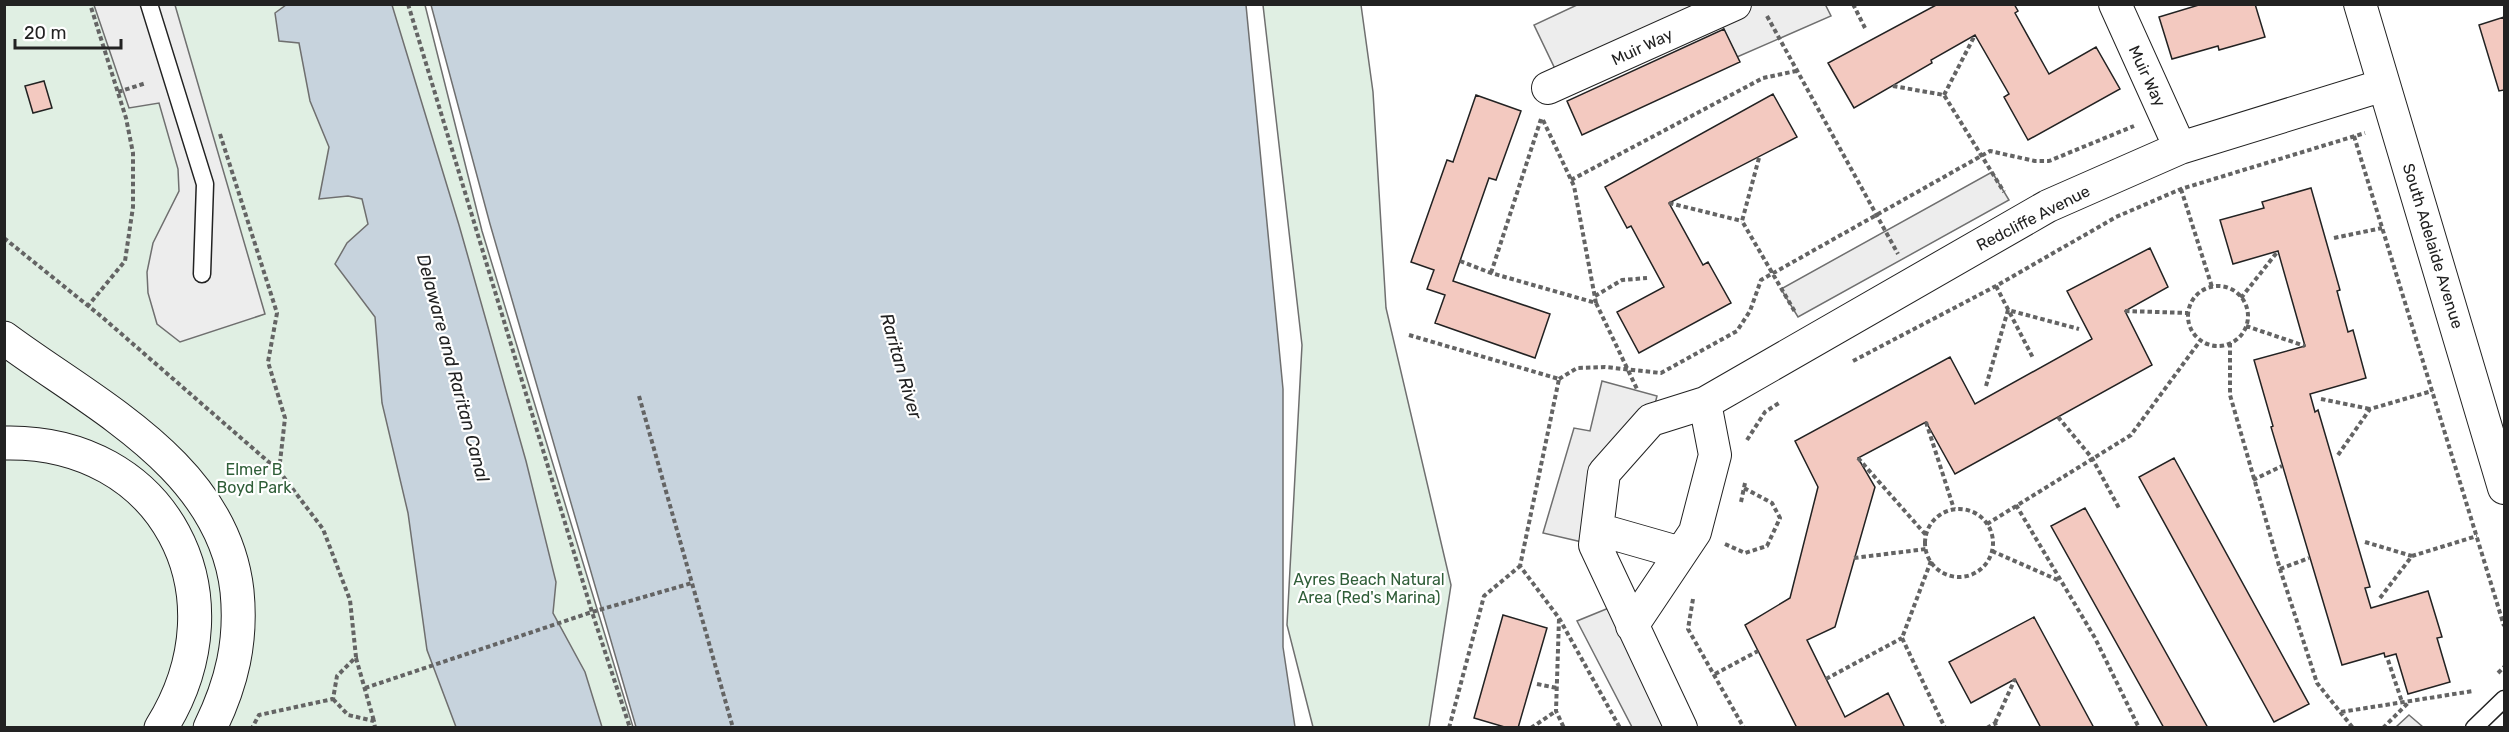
<svg xmlns="http://www.w3.org/2000/svg" width="2509" height="732" viewBox="0 0 2509 732" font-family="Rubik,sans-serif">
<rect width="100%" height="100%" fill="#fff"/>
<!-- green -->
<path fill="#e0efe3" stroke="#6f6f6f" stroke-width="1.5" d="M4,5H425L482,231L633,727H5Z
M1263,5H1361L1373,92L1386,308L1451,585L1429,727H1313L1287,625L1302,345Z"/>
<!-- parking -->
<path fill="#ededed" stroke="#6f6f6f" stroke-width="1.5" d="M1579,4H1825L1831,16L1737,57L1716,13L1547,104L1536,81L1556,71L1534,25Z
M94,5H175L265,314L180,342L157,324L148,293L147,272L153,243L179,191L178,169L159,103L129,108Z
M1992,172L2009,200L1798,317L1781,289Z
M1602,381L1657,396L1651,420L1604,473L1595,545L1543,533L1574,428L1590,431Z
M1621,603L1681,727H1632L1577,621Z
M2409,715L2423,727H2396Z"/>
<!-- water -->
<path fill="#c7d3dd" stroke="#6f6f6f" stroke-width="1.5" d="M286,5H392L459,225L526,461L556,582L553,613L585,672L602,727H456L427,650L408,513L382,403L375,317L335,264L347,243L368,224L362,199L348,196L319,199L329,147L310,101L299,43L279,41L275,13Z
M431,5H1246L1283,389V647L1295,727H636L490,224Z"/>
<!-- building -->
<path fill="#f3c9c0" stroke="#222" stroke-width="1.5" d="M1938,4H2014L2018,11L2015,13L2049,74L2096,47L2120,89L2028,140L2004,97L2009,94L1975,35L1931,60L1932,63L1854,108L1828,63Z
M2202,4H2255L2265,37L2219,50L2218,46L2172,59L2159,17Z
M2504,17V90L2499,91L2479,25Z
M1724,29L1740,62L1582,135L1567,101Z
M44,81L52,108L33,113L25,86Z
M1773,94L1797,137L1669,203L1703,265L1708,262L1731,303L1639,353L1617,312L1664,287L1631,226L1627,228L1605,187Z
M1476,95L1521,111L1496,180L1489,178L1453,281L1550,314L1535,358L1435,323L1445,295L1427,289L1434,270L1411,262L1447,160L1453,162Z
M2311,188L2340,290L2337,291L2348,332L2353,330L2366,378L2310,394L2315,412L2318,410L2370,587L2365,588L2371,608L2428,591L2442,637L2437,638L2450,682L2408,694L2396,654L2385,657L2384,653L2342,665L2271,427L2273,426L2254,360L2305,346L2278,251L2233,264L2220,220L2264,208L2262,202Z
M2150,248L2168,287L2125,311L2152,365L1955,474L1926,422L1858,458L1875,487L1835,627L1807,640L1845,717L1888,693L1905,728H1797L1745,625L1790,598L1818,487L1795,441L1950,357L1975,404L2092,339L2067,291Z
M2174,458L2309,704L2274,722L2139,477Z
M2085,508L2208,728H2164L2051,526Z
M1503,615L1547,628L1518,728H1508L1474,718Z
M2034,617L2094,728H2041L2015,679L1971,703L1949,662Z"/>
<g fill="none" stroke-linecap="round" stroke-linejoin="round">
<!-- service casing -->
<g stroke="#222" stroke-width="19">
<path id="service" d="M149,4L205,184L202,274
M2474,728L2504,699"/>
</g>
<!-- minor casing -->
<g stroke="#222" stroke-width="34">
<path id="minor" d="M2115,4L2180,148
M2360,4L2504,488
M1548,88L1735,4
M1597,529L1681,553
M1632,626L1695,532L1715,455L1705,403
M1681,728L1595,545L1604,473L1651,420L1705,403L2048,206L2180,148L2384,85"/>
</g>
<!-- secondary casing -->
<g stroke="#222" stroke-width="35">
<path id="secondary" d="M4,338C94,405 223,466 237,591C242,641 232,683 210,728
M4,443C164,439 245,594 161,728"/>
</g>
<!-- path -->
<path stroke="#646464" stroke-width="4" stroke-dasharray="4.5 3" stroke-linecap="butt" d="M408,4L592,612L630,728
M1853,4L1865,28
M1767,16L1898,254
M1893,86L1944,95L2004,192
M118,92L146,83
M1944,95L1975,35
M1543,120L1574,186L1596,303
M220,134L277,313L268,362L285,418L279,471
M2354,136L2504,626
M1759,158L1742,221L1795,312
M1571,180L1763,78L1796,71
M2181,189L2212,287
M1669,203L1742,221
M4,238L102,317L279,471L323,529L350,600L356,657L337,676L333,699L259,715L252,728
M2334,238L2382,228
M1460,261L1491,273L1596,303L1637,389
M1491,273L1541,119
M1996,286L2033,358
M2188 316a30 30 0 1 1 60 0a30 30 0 1 1-60 0Z
M1595,296L1622,280L1647,278
M2241,298L2278,251
M87,307L125,261L133,207V153L126,118L90,4
M2125,311L2188,313
M2246,326L2305,346
M1409,335L1559,379L1520,566L1559,618L1620,728
M2230,343V395L2280,569L2317,683L2353,728
M1853,361L1996,286L2116,217L2181,189L2365,133
M1559,379L1577,368L1605,367L1661,373L1737,331L1750,311L1761,280L1990,151L2035,161H2049L2134,126
M1986,386L2008,310L2079,329
M639,396L733,728
M2321,399L2370,409
M2058,417L2092,458L2120,510
M1926,422L1954,509
M1747,440L1765,412L1779,403
M2338,455L2370,409L2432,391
M1858,458L1926,535
M2253,480L2282,466
M1741,502L1745,483
M2016,505L2095,638L2139,728
M1925 543a34 34 0 1 1 68 0a34 34 0 1 1-68 0Z
M1987,524L2131,435L2200,341
M2365,542L2412,556
M1725,544L1745,553L1767,546L1780,518L1772,503L1744,488
M1992,551L2060,581
M1854,558L1926,549
M1931,561L1902,638L1945,728
M2280,569L2309,558
M2380,598L2412,556L2477,536
M1693,599L1688,629L1744,728
M1559,619L1556,711L1564,728
M356,658L374,721
M2388,660L2402,702
M2498,673L2504,667
M1715,674L1758,651
M1826,679L1902,638
M1537,684L1557,688
M365,688L592,612L692,583
M333,699L348,715L374,721L375,728
M2341,712L2473,691
M1995,723L2015,679
M1449,728L1484,596L1520,566
M1531,728L1556,711
M1987,728L1995,723L1997,728
M2383,728L2410,701"/>
<!-- service -->
<use href="#service" stroke="#fff" stroke-width="16"/>
<!-- minor -->
<use href="#minor" stroke="#fff" stroke-width="32"/>
<!-- secondary -->
<use href="#secondary" stroke="#fff" stroke-width="33"/>
</g>
<g text-anchor="middle" dominant-baseline="central" stroke-width="4.5" stroke-linejoin="round" paint-order="stroke">
<!-- street labels -->
<g font-size="16" fill="#222" stroke="#fff">
<text transform="translate(1642 47) rotate(-25)">Muir Way</text>
<text transform="translate(2147 76) rotate(65)">Muir Way</text>
<text transform="translate(2033 218) rotate(-27)">Redcliffe Avenue</text>
<text transform="translate(2433 246) rotate(73)">South Adelaide Avenue</text>
</g>
<!-- park labels -->
<g font-size="16" fill="#2f5e38" stroke="#fff">
<text x="254" y="469">Elmer B<tspan x="254" dy="18">Boyd Park</tspan></text>
<text x="1369" y="579">Ayres Beach Natural<tspan x="1369" dy="18">Area (Red's Marina)</tspan></text>
</g>
<!-- water labels -->
<g font-size="18" font-style="italic" fill="#222" stroke="#fff">
<text transform="translate(901 366) rotate(74)">Raritan River</text>
<text transform="translate(453 368) rotate(75)">Delaware and Raritan Canal</text>
</g>
</g>
<!-- border -->
<rect width="2509" height="732" fill="none" stroke="#222222" stroke-width="12"/>
<!-- scale -->
<path d="M15 39v9h106v-9" fill="none" stroke="#222222" stroke-width="3"/>
<text x="24" y="39" font-size="18" fill="#222222" stroke="#ffffff" stroke-width="4.5" paint-order="stroke">20 m</text>
</svg>
